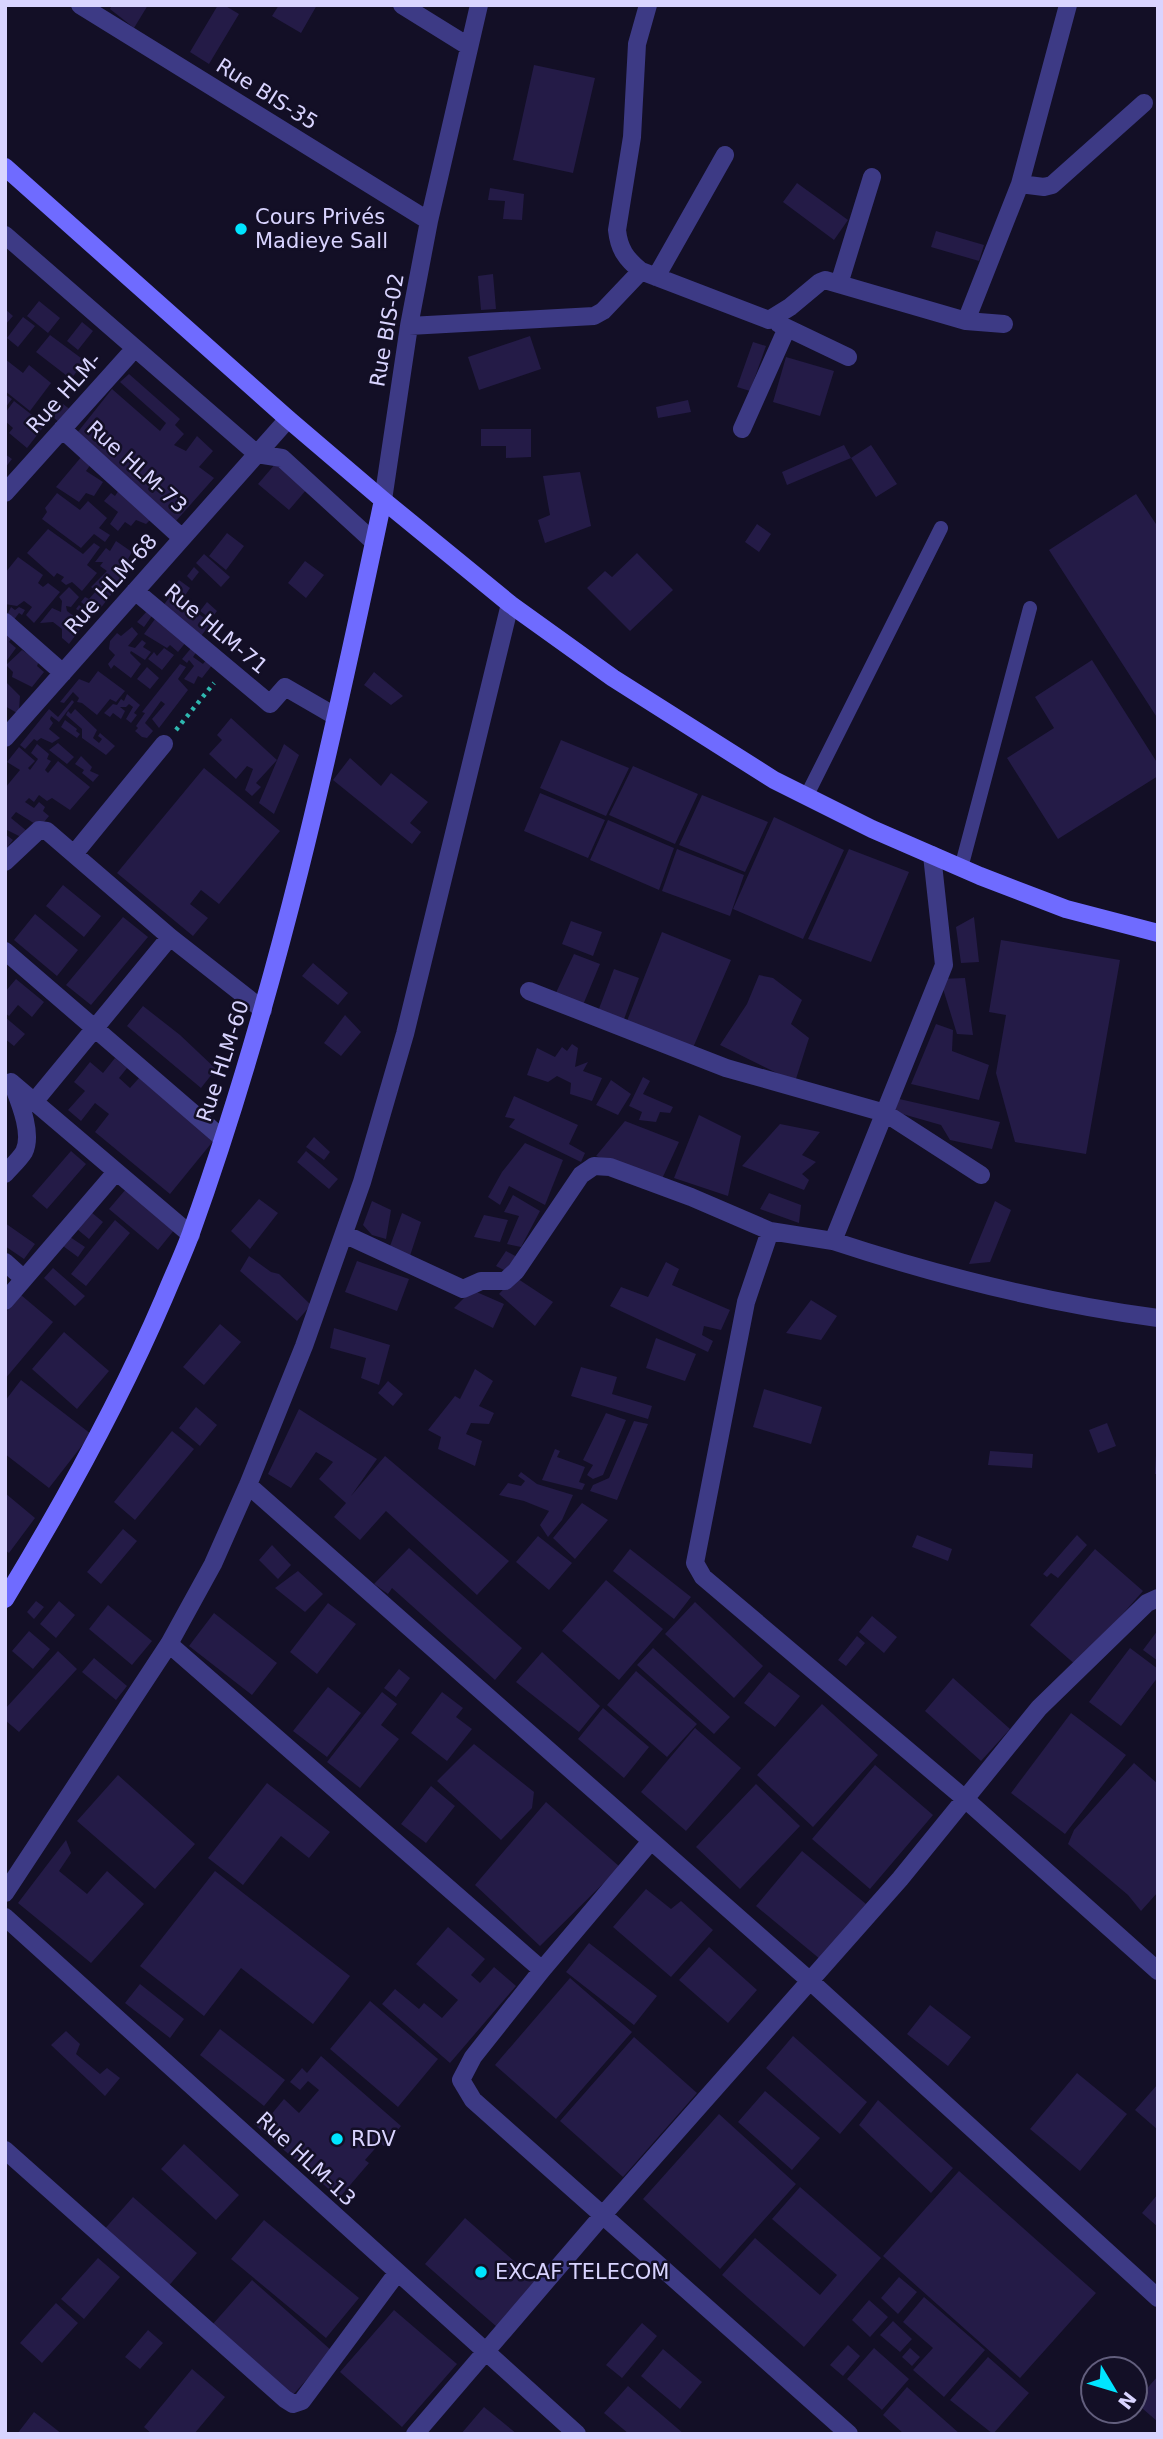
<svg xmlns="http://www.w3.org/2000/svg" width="1163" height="2439" viewBox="0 0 1163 2439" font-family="'DejaVu Sans',sans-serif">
<rect width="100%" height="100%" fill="#130f26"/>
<!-- building -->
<path fill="#241b47" d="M112,5H148L134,28L110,9Z
M218,5H224L239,14L209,64L190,52Z
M279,5H317L301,33L272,16Z
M534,65L595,78L573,173L513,160Z
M797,183L848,220L834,240L783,202Z
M490,188L524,194L522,220L503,219L505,201L488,200Z
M936,231L984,245L979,261L931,247Z
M493,274L496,309L481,310L478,276Z
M39,301L60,318L48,333L27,316Z
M5,309L13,316L5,325Z
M23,317L35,326L18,347L7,338Z
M82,322L93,331L78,350L67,341Z
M50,335L85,361L71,379L36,352Z
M530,336L541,369L479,390L468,357Z
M753,342L766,346L750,391L737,387Z
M786,357L834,371L820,416L773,402Z
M5,359L23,373L29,365L51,383L30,411L5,391Z
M129,374L180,419L175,425L184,434L174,445L186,451L197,436L213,451L199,467L214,478L176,521L77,433L112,389L160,431L166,423L120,382Z
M5,394L12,399L5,408Z
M688,400L691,412L658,418L656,407Z
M14,401L45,425L27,448L9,433L13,428L5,421V413Z
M63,404L71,410L61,424L53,417Z
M481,429H531V457L506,458V446H481Z
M844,445L851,458L787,485L782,472Z
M871,445L897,484L876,497L851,458Z
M5,454L12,459L5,468Z
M82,456L91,464L86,471L103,482L94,496L86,493L79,502L56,487Z
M276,463L307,489L289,510L258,484Z
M580,472L591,526L545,543L538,520L550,515L543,476Z
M119,490L151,519L146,524L136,520L131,526L125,522L118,531L110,524L118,512L104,501L111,493L115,496Z
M57,493L80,510L88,501L107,518L99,528L110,535L105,542L94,534L81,548L42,519L47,512L45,508Z
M1136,494L1158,527V719L1049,550Z
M757,524L771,534L759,552L745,542Z
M48,529L83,554L94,543L100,547L87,565L97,573L82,591L72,582L66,585L61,581L64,577L57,573L54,577L27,553Z
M227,533L244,546L226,570L209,556Z
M116,541L132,552L128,559L135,564L96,614L81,602L85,597L89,599L96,591L91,587L107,571L100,566L103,562H95L106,548L110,551Z
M637,553L673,590L630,631L587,588L605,571L612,577Z
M204,554L230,577L221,587L196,563Z
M18,557L43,575L38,583L43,587L48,583L60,592L34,623L26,615L32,607L24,601L17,606L5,604V573Z
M305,561L324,575L306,598L288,583Z
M194,567L199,572L192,581L187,576Z
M179,580L190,588L184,597L172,588Z
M69,587L79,597L71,607L66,606L67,611L84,624L69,644L62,638V629L53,622L40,623L52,608L61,612L62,601L59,597Z
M172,594L211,623L198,640L159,611Z
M207,602L217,611L211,619L200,611Z
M79,605L93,616L90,618L76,609Z
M11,607L15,610L19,607L25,610L22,615L19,613L13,621L6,617Z
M149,609L154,613L144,627L137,622Z
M155,619L186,642L178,652L170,645L167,648L144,634Z
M132,627L138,634L128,646L135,648L142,640L146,643L143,647L151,652L145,660L131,651L130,653L141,664L131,678L114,665L111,669L108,664L115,655L109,649L110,641L117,633L121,636Z
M7,634L12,638L9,642L16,648L5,663Z
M192,647L197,651L193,657L203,664L207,659L213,664L202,678L198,676L194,684L184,679L194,666L189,660L187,663L182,659Z
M164,648L174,655L162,670L148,659L154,652L157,656Z
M22,650L39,661L37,666L44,672L32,687L12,677L13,672L6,665Z
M1092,660L1158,764V776L1058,839L1007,758L1054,728L1035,697Z
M180,664L186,667L178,679L188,690L159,728L152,719L165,704L161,701L145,723L153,731L147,738L142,737L135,731L138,728L136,726L145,713L142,712Z
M147,667L159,678L150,689L137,679Z
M98,671L125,691L116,702L110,699L97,715L82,703L77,702L79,698L73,692L64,703L60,702L79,679L89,683Z
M374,672L403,696L391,705L364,685Z
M5,681L20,696L19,710L17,713L5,706Z
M127,694L140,705L134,713L137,715L131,723L126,719L133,707L129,704L126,707H120L125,711L121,719L113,713L110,717L104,713L113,704L117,705L121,699L124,701Z
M72,700L74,702L59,722L51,716L50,719L53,723L49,729L60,738L52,743L41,738L37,741L34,739L25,749L20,745L49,709L58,717Z
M75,709L97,730L93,738L99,743L102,739L98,736L100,733L115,746L106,755L82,738V729L66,715L68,711L71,714Z
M231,718L277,760L256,783L261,787L252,796L245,790L253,769L247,766L236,779L209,754L222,740L217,735Z
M65,720L77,729L76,731L80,734L77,738L61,727Z
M561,740L629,768L606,816L540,788Z
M58,743L74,757L67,764L49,750Z
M37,744L49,754L47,759L51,761L45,770L48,773L58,761L90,787L70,810L52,798L47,801L39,795L34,802L29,798L25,802L34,808L39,802L45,807L43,811L49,816L40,827L16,812L11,818L28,832L23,838L5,829V788L20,770L7,762L19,747L35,761L28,768L30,770L38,759L31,753Z
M284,744L299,755L274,814L259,803Z
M81,756L92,767L90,771L99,775L93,782L82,773L84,770L75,764Z
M350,758L381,786L391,773L428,802L410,823L421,832L412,844L333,780Z
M633,766L698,794L675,844L609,815Z
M204,768L280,831L219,904L201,890L190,904L208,918L193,936L117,873Z
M540,793L605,820L588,858L524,831Z
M702,795L768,822L745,872L679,845Z
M774,817L844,850L803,939L733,909Z
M608,820L674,848L659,890L590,860Z
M5,834L13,840L5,850Z
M677,849L744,875L730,916L662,891Z
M849,849L909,872L871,962L808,939Z
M63,885L101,916L84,937L46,906Z
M35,914L78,950L57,976L14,940Z
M123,917L148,937L91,1005L66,985Z
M974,917L979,962L961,963L956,927Z
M571,921L602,932L593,956L562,944Z
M662,932L731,960L692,1050L625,1026Z
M1001,940L1120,960L1086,1154L1015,1142L996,1073L1006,1015L989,1012Z
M574,954L600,964L583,1005L555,995Z
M313,963L348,993L338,1005L302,976Z
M614,969L639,978L623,1022L597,1014Z
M759,975L773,978L802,1000L791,1024L809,1038L795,1082L720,1045L747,1004Z
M965,978L973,1035L957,1034L940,979Z
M16,979L44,1002L32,1017L18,1005L9,1016L5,1013V992Z
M143,1006L180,1035L216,1069L201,1088L127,1026Z
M345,1015L361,1032L341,1056L324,1043Z
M5,1017L25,1034L14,1046L5,1039Z
M936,1024L953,1030L952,1051L989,1065L979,1100L911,1084Z
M572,1044L578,1048L575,1067L588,1062L583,1071L602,1078L592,1101L570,1094L571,1083L557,1076L548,1082L527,1075L537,1048L555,1057L562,1047L567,1051Z
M115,1058L127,1068L119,1078L130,1088L139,1078L214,1140L170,1194L95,1132L109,1114L95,1103L81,1121L68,1110L85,1091L74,1082L90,1062L103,1073Z
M643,1077L650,1081L643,1094L673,1107L670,1113L660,1112L656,1122L639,1120L642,1112L629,1106Z
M611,1080L631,1094L618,1115L596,1105Z
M514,1096L578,1125L569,1144L585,1153L581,1162L509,1127L515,1119L505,1117Z
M895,1098L1000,1122L992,1149L950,1140L941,1125L892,1111Z
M699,1115L741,1136L728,1196L674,1178Z
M625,1121L679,1142L661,1181L596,1156Z
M780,1124L820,1132L802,1155L816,1162L802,1174L809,1180L804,1190L742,1166Z
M314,1137L330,1152L324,1160L306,1147Z
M525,1143L563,1160L545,1205L509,1186L500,1205L488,1197L502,1172Z
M71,1151L86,1164L47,1209L32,1196Z
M306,1151L338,1179L329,1189L297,1162Z
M126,1189L175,1229L158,1250L109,1209Z
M769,1193L801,1205L799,1223L760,1209Z
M513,1195L540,1211L521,1247L507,1244L519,1216L504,1212Z
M259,1199L278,1213L250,1249L231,1231Z
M372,1201L391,1210L386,1239L372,1235L363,1225Z
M995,1201L1011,1210L990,1262L969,1264Z
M91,1212L103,1222L89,1239L77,1229Z
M402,1213L421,1222L409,1259L389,1249Z
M484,1215L508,1220L500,1242L474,1237Z
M115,1220L130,1233L86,1286L71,1274Z
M5,1223L35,1244L24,1259L5,1246Z
M70,1237L85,1247L78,1257L63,1246Z
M506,1251L519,1258L508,1272L496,1266Z
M249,1256L271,1272L279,1274L311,1305L297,1321L240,1271Z
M357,1261L409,1279L397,1311L345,1292Z
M666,1262L679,1269L672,1285L730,1310L721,1330L704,1326L702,1335L713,1341L708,1352L610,1306L621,1287L648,1297Z
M53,1268L85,1296L75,1306L44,1278Z
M515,1277L553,1302L535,1326L499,1294Z
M472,1290L504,1304L493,1328L454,1308Z
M21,1295L53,1322L5,1379V1313Z
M811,1300L837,1316L821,1340L786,1333Z
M220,1324L241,1342L204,1385L183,1367Z
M334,1328L390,1345L379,1385L361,1378L366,1358L330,1348Z
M64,1332L109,1371L77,1409L32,1369Z
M656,1338L696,1354L685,1381L646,1368Z
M581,1367L617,1377L612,1394L652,1406L648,1419L571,1396Z
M475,1369L493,1381L479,1406L494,1413L489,1424L471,1423L466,1434L482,1441L475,1466L438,1449L441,1437L428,1430L455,1396L460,1399Z
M21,1380L91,1434L49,1488L5,1454V1401Z
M388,1381L403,1394L393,1406L378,1393Z
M764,1389L822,1407L811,1444L753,1427Z
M196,1407L217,1425L200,1446L179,1428Z
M299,1409L377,1459L351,1496L385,1456L509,1561L477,1595L386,1511L360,1540L334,1517L346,1503L319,1479L333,1462L316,1452L291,1488L268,1474Z
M606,1413L626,1420L603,1475L593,1479L587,1475L593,1465L583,1460Z
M634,1421L648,1424L617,1500L590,1491L593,1485L609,1478Z
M1107,1423L1116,1446L1098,1453L1089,1430Z
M172,1431L194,1449L135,1520L114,1502Z
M555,1449L560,1451L557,1457L585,1467L579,1482L585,1484L582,1490L542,1480Z
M990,1451L1033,1454L1032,1468L988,1465Z
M1156,1455H1158V1474H1155Z
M521,1472L537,1484L573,1495L562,1520L548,1537L540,1525L549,1511L524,1501L499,1495L508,1483L521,1486L525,1481L518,1476Z
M5,1493L35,1518L9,1553L5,1550Z
M582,1503L608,1520L575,1559L553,1538Z
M123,1529L137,1541L101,1584L87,1572Z
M917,1535L952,1549L948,1561L912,1547Z
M1077,1535L1087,1545L1058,1578L1051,1573L1047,1577L1043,1574Z
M538,1536L572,1563L549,1590L516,1562Z
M272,1545L291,1565L278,1579L259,1560Z
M409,1548L522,1648L495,1680L392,1588L388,1594L374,1584Z
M630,1549L691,1597L674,1619L613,1571Z
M1095,1549L1143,1591L1077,1666L1030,1625Z
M298,1571L323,1594L305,1612L275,1588Z
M606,1580L663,1629L619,1680L562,1631Z
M36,1601L44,1607L34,1619L27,1612Z
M59,1601L75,1615L56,1638L40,1624Z
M695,1602L763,1666L734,1698L665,1634Z
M328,1603L356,1624L317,1674L290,1652Z
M108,1605L152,1641L132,1665L89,1629Z
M214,1613L277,1663L252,1695L189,1646Z
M872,1616L897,1637L884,1653L859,1632Z
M1158,1630V1661L1143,1650Z
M29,1631L50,1649L33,1669L12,1651Z
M857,1636L865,1643L846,1666L838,1660Z
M653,1648L730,1717L714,1734L637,1665Z
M1130,1648L1158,1669V1677L1121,1726L1089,1702Z
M58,1651L77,1669L19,1732L5,1720V1709Z
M542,1652L600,1706L579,1732L516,1682Z
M94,1658L127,1686L116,1700L82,1672Z
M399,1669L410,1678L396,1697L384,1688Z
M636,1671L697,1724L667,1757L607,1705Z
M769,1672L800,1696L775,1727L744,1703Z
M953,1678L1010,1729L981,1761L925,1711Z
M328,1687L361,1713L327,1757L293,1731Z
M382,1692L397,1704L381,1725L399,1739L360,1788L327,1762Z
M442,1692L463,1708L456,1717L472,1729L447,1761L411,1733Z
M822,1704L878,1755L813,1827L757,1775Z
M603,1708L649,1747L624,1778L578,1739Z
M1071,1713L1126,1755L1065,1834L1011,1793Z
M695,1728L741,1768L686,1831L641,1792Z
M474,1744L534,1792L532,1808L501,1840L437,1781Z
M1134,1763L1158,1784V1892L1141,1911L1128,1895L1068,1844L1074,1830Z
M875,1765L933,1815L870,1889L812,1839Z
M118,1775L195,1844L155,1889L77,1821Z
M267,1783L330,1832L309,1858L281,1836L243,1885L208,1858Z
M756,1784L800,1826L740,1889L696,1847Z
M431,1786L455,1806L426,1843L401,1824Z
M546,1802L620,1867L540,1946L475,1885Z
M66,1840L71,1853L59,1871L87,1894L107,1871L144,1904L91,1963L18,1903Z
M802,1851L866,1904L820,1959L756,1906Z
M215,1871L350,1976L313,2024L241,1968L204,2016L140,1966Z
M646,1889L671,1909L681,1901L713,1930L671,1977L613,1927Z
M448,1927L485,1959L471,1975L480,1983L494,1967L516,1986L450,2063L382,2004L395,1989L419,2009L424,2003L442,2018L458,2000L416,1964Z
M589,1943L657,1996L634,2025L566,1972Z
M709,1947L757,1990L728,2023L679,1980Z
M570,1978L632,2032L556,2119L495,2065Z
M140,1984L184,2019L170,2038L125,2003Z
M370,2001L438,2059L398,2107L330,2049Z
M930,2005L971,2037L948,2066L907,2034Z
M220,2029L285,2080L264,2106L200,2055Z
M66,2031L80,2044L76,2054L100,2074L107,2068L120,2078L105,2096L51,2045Z
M793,2036L867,2102L840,2134L766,2068Z
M634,2037L697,2093L623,2177L560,2121Z
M321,2056L401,2126L384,2146L380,2143L365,2160L369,2163L339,2198L254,2124L265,2111L270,2116L284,2099L299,2113L319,2090L308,2081L300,2090L290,2082L302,2068L307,2073Z
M1077,2073L1127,2114L1080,2171L1030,2129Z
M1158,2084V2130L1135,2110Z
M765,2091L820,2138L792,2170L738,2122Z
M878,2100L953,2168L931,2193L859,2125Z
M719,2114L796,2184L720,2269L643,2199Z
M184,2144L239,2195L216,2220L161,2169Z
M959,2171L1096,2293L1020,2378L883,2256Z
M800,2187L881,2258L804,2347L722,2275L755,2238L820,2295L837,2275L772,2219Z
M1158,2194V2227L1142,2213Z
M133,2197L197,2253L166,2289L102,2232Z
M465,2218L537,2281L497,2327L425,2264Z
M264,2220L359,2298L326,2338L231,2259Z
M98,2258L120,2277L84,2319L61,2299Z
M899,2277L917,2292L898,2314L881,2298Z
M252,2280L332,2351L292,2396L212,2325Z
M924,2297L985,2350L944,2397L913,2370L933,2348L903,2322Z
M869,2300L888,2317L870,2337L852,2320Z
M56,2303L78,2323L42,2363L20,2343Z
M394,2310L457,2364L402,2427L340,2372Z
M893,2321L912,2339L900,2352L880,2335Z
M642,2323L657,2336L622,2378L606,2365Z
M148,2330L163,2343L140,2369L125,2357Z
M848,2345L860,2356L843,2376L830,2365Z
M874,2348L909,2379L882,2410L847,2379Z
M910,2348L920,2357L912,2366L902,2357Z
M663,2349L702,2382L680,2409L641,2376Z
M988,2357L1029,2393L993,2434L950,2400Z
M192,2369L225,2397L194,2434H152L144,2427Z
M1158,2376V2422L1135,2402Z
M628,2386L684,2434H629L604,2413Z
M907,2387L960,2434H904L883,2415Z
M484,2407L517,2434H461Z
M34,2412L62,2434H17Z"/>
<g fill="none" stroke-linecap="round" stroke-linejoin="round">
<!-- path -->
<path stroke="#2fb8b0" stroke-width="4.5" stroke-dasharray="3.5 5" stroke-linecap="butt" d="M176,730L214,683"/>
<!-- lane -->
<path stroke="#3d3a85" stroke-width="14" d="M806,797L941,528
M961,868L1030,608"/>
<!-- street -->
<path stroke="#3d3a85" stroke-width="18" d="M80,5L429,221
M402,5L468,46
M1020,184L1044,187L1052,185L1144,103
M5,235L257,454L282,458L374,542
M641,271C626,259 619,249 617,230L632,137L637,44L648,5
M656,277L725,155
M839,284L872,177
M966,321L1004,324
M779,324L848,357
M409,326L594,316L603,311L641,271L769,320L790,307L820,282L825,280L966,321L1020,184L1068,5
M62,429L182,538
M742,429L787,328
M5,493L128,356
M383,500L409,326L429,221L479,5
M135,591L270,704L285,687L335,716
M5,622L63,673
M5,738L288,419
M74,854L164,744
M932,855L944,965L833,1241L770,1231L746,1302L695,1563L703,1577L964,1798L1158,1971
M5,862L39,830L47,831L170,937L263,1010
M5,951L222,1138
M529,991L726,1068L885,1113L981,1175
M11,1082L191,1235
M34,1102L170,937
M5,1174C11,1167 19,1160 24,1152C33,1134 20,1103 13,1085
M344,1234L463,1289L481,1281H505L516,1271L581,1175L594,1166L610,1167L691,1197L770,1231
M833,1241C939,1276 1047,1303 1158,1318
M5,1262L24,1279
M5,1301L116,1172
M248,1485L809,1980L1158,2298
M169,1644L542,1970
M651,1841L542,1970L473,2057L461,2080L473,2100L849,2434
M5,1893L169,1644L213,1564L248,1485L304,1346L362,1182L405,1034L510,604
M5,1917L577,2434
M5,2150L285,2399L293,2404L302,2401L397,2273
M415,2434L602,2216L900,1879L1039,1708L1147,1603L1158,1598"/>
<!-- secondary -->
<path stroke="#6f6bff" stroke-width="18" d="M5,167L288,419L383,500L510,604L613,678L774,780L872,829L980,876L1066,909L1158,933
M5,1599C64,1502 119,1403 164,1298C173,1276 183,1255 191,1233C277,994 331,747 383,500"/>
</g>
<!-- markers -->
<g fill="#00e5ff" stroke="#130f26" stroke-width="2.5">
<circle cx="241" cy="229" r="7"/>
<circle cx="337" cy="2139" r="7"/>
<circle cx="481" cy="2272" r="7"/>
</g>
<g text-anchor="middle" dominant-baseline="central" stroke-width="5" stroke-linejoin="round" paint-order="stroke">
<!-- street labels -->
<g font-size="21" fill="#d9d4ff" stroke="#130f26">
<text transform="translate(267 94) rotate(32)">Rue BIS-35</text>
<text transform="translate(387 330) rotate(-80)">Rue BIS-02</text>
<text transform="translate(64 393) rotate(-48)">Rue HLM-</text>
<text transform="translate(137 467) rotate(42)">Rue HLM-73</text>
<text transform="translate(111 584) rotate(-48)">Rue HLM-68</text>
<text transform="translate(216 629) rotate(40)">Rue HLM-71</text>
<text transform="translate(223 1061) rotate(-72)">Rue HLM-60</text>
<text transform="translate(306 2159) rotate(43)">Rue HLM-13</text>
</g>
<!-- poi labels -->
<g font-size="21" fill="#d9d4ff" stroke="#130f26" text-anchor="start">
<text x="255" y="217">Cours Privés<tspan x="255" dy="24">Madieye Sall</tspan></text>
<text x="351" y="2139">RDV</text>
<text x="495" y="2272">EXCAF TELECOM</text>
</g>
</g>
<!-- border -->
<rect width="1163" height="2439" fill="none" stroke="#d9d4ff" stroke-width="14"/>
<!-- north arrow -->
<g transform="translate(1114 2390) rotate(128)"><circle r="33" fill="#130f26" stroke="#625e7d" stroke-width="2"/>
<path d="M0-5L12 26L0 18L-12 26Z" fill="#00e5ff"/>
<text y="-10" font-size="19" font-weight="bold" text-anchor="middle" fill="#d9d4ff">N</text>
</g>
</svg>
